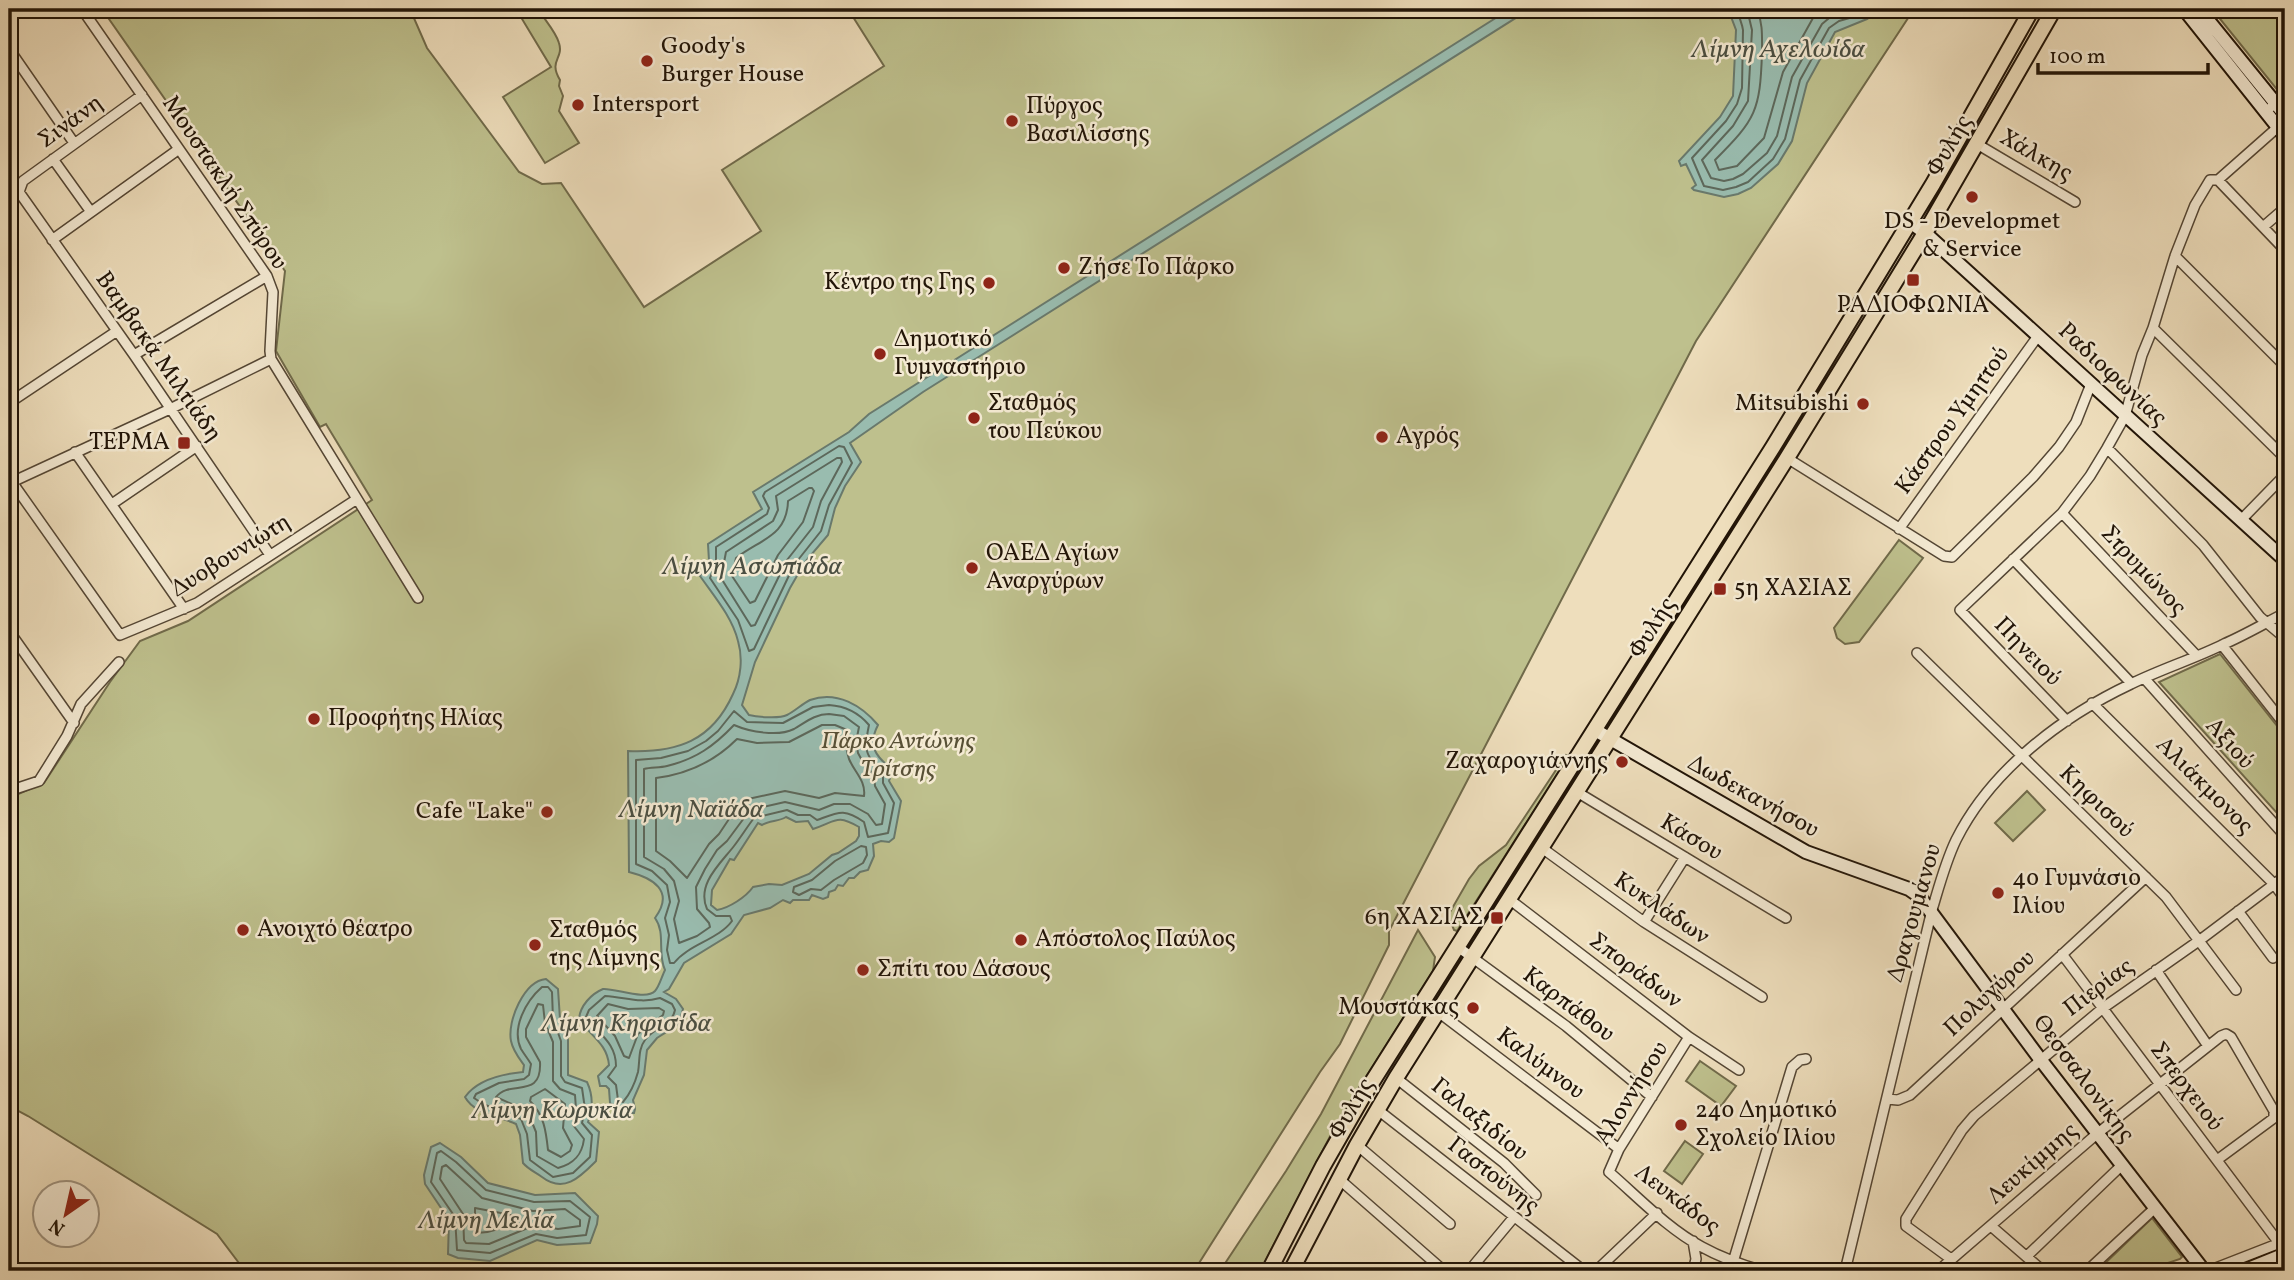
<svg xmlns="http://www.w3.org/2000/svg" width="2294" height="1280" viewBox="0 0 2294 1280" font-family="Vollkorn,serif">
<rect width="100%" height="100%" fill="#eedebc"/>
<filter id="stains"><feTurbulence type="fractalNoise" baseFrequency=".00286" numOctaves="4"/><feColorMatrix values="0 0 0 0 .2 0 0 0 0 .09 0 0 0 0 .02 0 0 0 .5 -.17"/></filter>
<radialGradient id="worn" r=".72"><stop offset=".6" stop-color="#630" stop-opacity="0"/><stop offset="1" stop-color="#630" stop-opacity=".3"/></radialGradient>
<!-- green -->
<path fill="#bec08d" stroke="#706a4a" stroke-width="2" d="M102,9H410L427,48L519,172L542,184L561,183L644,307L761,231L722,170L884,66L848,9H1914L1696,341L1389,931V945L1340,1044L1320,1072L1194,1271H245L217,1234L28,1116L9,1106V798L44,783L110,682L140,641L188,621L372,500L326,424L320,427L276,351L285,271Z
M518,9H538C544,19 556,32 559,43C564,59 548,60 560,80L559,86L563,96L559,111L579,143L545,163L503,97L551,67L519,14Z
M2212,9H2261L2285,19V86L2279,92Z
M1899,540L1923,558L1859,642L1845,644L1837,638L1834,628Z
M2220,654L2285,736V822L2159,682Z
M1566,755L1569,756L1457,931L1454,930L1449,918L1450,912L1469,879L1479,866L1506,845Z
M2027,791L2045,810L2013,841L1995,823Z
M1418,930L1435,957L1433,971L1337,1123L1260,1271H1220L1286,1171L1321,1114Z
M1700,1061L1736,1086L1721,1106L1686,1081Z
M1685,1141L1703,1154L1682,1184L1664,1171Z
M2152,1218L2182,1257L2180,1259L2144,1271H2097Z"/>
<!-- water -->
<path fill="#99bcaf" stroke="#69796c" stroke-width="2" fill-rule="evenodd" d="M1510,9H1530L923,392L850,443L861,462L845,486L835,508L828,535L805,562L790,588L755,662L742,705L749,715C757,717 779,719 787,715C795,711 802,704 810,700C837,690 862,706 878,725C867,746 876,757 893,770L889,781L901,801L894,838L889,842L881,841L873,844L874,856L868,870L860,872L854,878H849L843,886L838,885L835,890L829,892L828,897L823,899L812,895L809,900H793L790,903L783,900L770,908L744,915L731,934L684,963L669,989L664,992L676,999L683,1009L679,1024L657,1038L647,1050L644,1075L633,1100L635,1109L634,1113H628L610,1103L609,1089L606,1086H600L598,1076L609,1065C607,1043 590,1036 579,1019C580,1006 591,994 603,989C615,988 646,1001 655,991C659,987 662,976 665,970C657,953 666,933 655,918C675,891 653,878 629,872L628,751C677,753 712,741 733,694C741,678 743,658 738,641C732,617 714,596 700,576L709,561L708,544L762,509L753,492L849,432L869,414ZM786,817L796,822L808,821L813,829C837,821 836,814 859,827V836L856,841L838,853L832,855L809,874L782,885L769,884L753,887C746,897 729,908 717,910L711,905L712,890L730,859L734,860L758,823L762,825C770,820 778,822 786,817Z
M1733,9H1881L1867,19L1835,32L1807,83L1792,141L1778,164L1751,188L1738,194L1724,197L1694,190L1692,188L1696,185L1686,164L1681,166L1679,161L1720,117L1733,96L1736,30L1730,14Z
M546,979L558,989L560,1019L568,1040V1075L587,1082C593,1095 593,1109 588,1122L599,1132L596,1161C580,1177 564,1194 542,1177C535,1172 528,1169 523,1163L520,1135L516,1124C499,1116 474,1114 465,1097C477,1080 502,1074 523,1072L524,1065C519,1058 513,1051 511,1041C507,1021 524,981 546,979Z
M440,1143L461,1157L488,1183L535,1195L575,1193L598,1216L597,1224L590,1243L557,1245L537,1240L490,1261L458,1258L448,1254L449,1220L425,1184L424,1175L431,1147Z"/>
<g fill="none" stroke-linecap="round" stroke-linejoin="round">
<!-- shore -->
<path stroke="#5d685b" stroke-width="2" d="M1738,9C1738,17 1742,22 1743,30L1742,88L1737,104L1726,121L1692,158L1704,186L1723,190L1736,187L1748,182L1773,159L1785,139L1800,80L1829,28L1839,21L1853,17L1869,9
M1747,9L1752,30L1748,101L1733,126L1702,160L1711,178L1724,181L1733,179L1743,174L1767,153L1777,136L1792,77L1822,24L1834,14L1851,9
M1757,9C1763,23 1762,37 1762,53C1760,111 1756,119 1715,160L1719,170L1737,166L1764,138L1783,72L1813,18L1823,9
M839,446L844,447L852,463L829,505L821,531L794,565L754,649L749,651L738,620L710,578L716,562V547L767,514L769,508L763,496L765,492Z
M837,458H841L842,462L821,501L813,527L787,560L755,625L751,626L721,578L726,552L773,521L778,510L776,496Z
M809,488H812L814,491L803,522L778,555L755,601L750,603L732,576L736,558C761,539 787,536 788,501Z
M829,705C845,706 858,712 869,725C864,748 864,756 883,772V783L894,803L888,833L868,837L864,822C844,808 839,812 817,820L810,815H798L787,810L754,818C747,827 741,837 734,846C721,863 696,884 707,909L716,916H730L732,921C718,940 689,944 674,963H670L667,950L669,935L665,918L670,902L667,885L652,871L636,864V760L661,758L688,751L706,741L718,731L734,711L747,722L783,723L813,707Z
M829,714L844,716L859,727L856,742L858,753L864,764L874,775L875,786L885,804L882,824L876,825L868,814L850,804H834L819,810L785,802L750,810L727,841L717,850L705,869L696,887L697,909L709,923L710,927L697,936L679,943L674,919L679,901L674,881L664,869L644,857V769C651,767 659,768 667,766C696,759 714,746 734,725C750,732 778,737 794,729C806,722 815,714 829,714Z
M822,725H835L847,730C846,740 846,750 849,759C855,773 866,781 864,796L835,793L819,798L785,791L748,799L737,807L719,834L709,844L687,878L670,861L656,851V778C688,774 714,762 737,739L757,743L789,742Z
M861,846L866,847L867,855L863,863L834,880L821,890L811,889L799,895L793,892L794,887L812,880L835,861Z
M542,987H548L552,992L553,1019L561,1041V1076L565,1082L582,1088L585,1109L582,1123L592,1135L590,1157L573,1173L553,1177L530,1160L527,1134L521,1119L483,1104L474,1098L476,1094L499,1083L524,1079L529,1075L531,1064C528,1059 524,1054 521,1049C511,1028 526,1001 542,987Z
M605,996C625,997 640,1004 660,998L672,1004L675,1010C672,1026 654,1027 645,1040C638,1049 640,1061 638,1072C635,1083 630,1094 623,1102L618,1100L616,1085L608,1077L616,1066C616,1043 599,1034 586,1017L589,1010Z
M538,1004L543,1005L545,1023L553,1042V1081L560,1089L575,1095L576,1109L573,1125L584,1139C582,1155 574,1164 558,1168L537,1156L536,1132L529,1115L523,1109L496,1097C510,1079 542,1100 540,1062L526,1037V1029Z
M608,1004L628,1009L659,1008L664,1011L663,1015L638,1034L629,1058L624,1056L615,1036L597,1016Z
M545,1089L565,1104L563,1128L572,1145L570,1151L561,1157L548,1150C546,1131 544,1115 530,1101L531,1097Z
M441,1151L456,1162L486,1190L534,1202L570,1201L590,1217L586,1235L557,1238L536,1234L490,1253L457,1250L455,1217L431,1182L437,1153Z
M446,1165L482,1198L533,1211L565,1209L580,1220V1226L558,1229L535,1225L489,1244L466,1243L464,1240L463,1214L440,1179L442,1167Z
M475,1208L511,1215L513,1220C504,1228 490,1233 477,1233L475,1230Z"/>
<!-- street casing -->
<g stroke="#544634" stroke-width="12">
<path id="street" d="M82,9L267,276L273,292L270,351L271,359L418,598
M9,16L20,9
M9,49L74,143
M142,95L23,181L19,192L134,355L270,555
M2271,107L2285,94
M1977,144L2075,202
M53,159L91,212
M2218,180L2285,250
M2263,227L2285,208
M52,240L179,149
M2175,256L2285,366
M2153,328L2285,458
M134,355L267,276
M271,359L170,409L12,482L120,635L197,603L357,499
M9,403L117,331
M2107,448L2203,545L2260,617L2285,638
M75,452L184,609
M1787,458L1944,556L1952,557L2033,477L2059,447L2076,422L2091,384
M112,504L197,446
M2062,513L2196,655
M2241,520L2285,475
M1899,529L2038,336
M2013,559L2131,683
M9,631L74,723
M2222,645L2285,725
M1917,653L2166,897L2236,990
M2144,678L2285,836
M2092,703L2274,884L2285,899
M2067,721L1960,610L2062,513L2090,476L2107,448L2125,416L2142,355L2153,328L2175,256L2195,205L2210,180H2218L2278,127
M9,791L39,781L67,736L81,704L119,662
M1577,792L1786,918
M1542,848L1644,922L1762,997
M1509,899L1689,1037L1739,1070
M2238,911L2273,958
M1644,922L1685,857
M1458,947L1566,1026L1652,1097
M2062,954L2279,1243
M2156,970L2208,1046
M1437,1011L1619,1149
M1689,1037L1619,1149L1609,1172C1638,1197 1668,1229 1702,1247C1722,1258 1742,1265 1763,1271
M1396,1078L1504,1163L1536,1195
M1887,1099L1898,1100L1910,1095L2146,877
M1378,1110L1584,1271
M1357,1145L1450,1224
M1339,1179L1444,1271
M1991,1226L2043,1271
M2027,1256L2122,1165
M1951,1259L1906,1226V1219L1962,1130L1974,1116L2103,1008L2200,940L2285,876
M1733,1262L1792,1067L1800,1060L1806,1059
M1469,1271L1514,1217
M1596,1271L1657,1213
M1693,1271L1696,1259L1693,1241
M1845,1271L1932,910C1939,887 1945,863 1956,840C1991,770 2061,717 2131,684C2161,669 2194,659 2224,644C2245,635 2265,623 2285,613
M1938,1271L2098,1133L2221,1036L2226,1034L2231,1037L2274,1111V1118L2217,1160
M2087,1271L2155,1208
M2208,1271L2285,1241"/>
</g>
<!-- secondary casing -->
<g stroke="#211407" stroke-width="16">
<path id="secondary" d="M2184,9L2285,136
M2199,9L2285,115
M1910,222L1925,233L2285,560
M1595,730L1806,852L1909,889L1919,896L2040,1059L2204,1271
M2243,1271L2285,1254"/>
</g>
<!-- primary casing -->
<g stroke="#211407" stroke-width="18">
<path id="primary" d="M1269,1271L1323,1166L1362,1098L1773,447L1933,184L2032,9
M1291,1271L1357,1145L1396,1078L1787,458L1925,233L2054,9"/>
</g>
<!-- street -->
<use href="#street" stroke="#f4ead3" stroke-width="9"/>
<!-- secondary -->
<use href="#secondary" stroke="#f4ead3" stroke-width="12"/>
<!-- primary -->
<use href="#primary" stroke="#eedebc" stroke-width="14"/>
</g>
<!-- markers -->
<g fill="#8f2418" stroke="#f4ead3" stroke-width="2.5">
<circle cx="647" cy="61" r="7"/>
<circle cx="578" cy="105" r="7"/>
<circle cx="1012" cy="121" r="7"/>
<circle cx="1972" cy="197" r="7"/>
<circle cx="1064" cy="268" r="7"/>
<rect x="1906" y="273" width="14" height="14" rx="3.5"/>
<circle cx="989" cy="283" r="7"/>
<circle cx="880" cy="354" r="7"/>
<circle cx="1863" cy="404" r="7"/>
<circle cx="974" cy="418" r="7"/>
<circle cx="1382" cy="437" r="7"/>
<rect x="177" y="436" width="14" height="14" rx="3.5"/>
<circle cx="972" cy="568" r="7"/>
<rect x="1713" y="582" width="14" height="14" rx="3.5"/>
<circle cx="314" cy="719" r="7"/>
<circle cx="1622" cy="762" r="7"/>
<circle cx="547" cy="812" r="7"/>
<circle cx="1998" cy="893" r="7"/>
<rect x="1490" y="911" width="14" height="14" rx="3.5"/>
<circle cx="243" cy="930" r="7"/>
<circle cx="1021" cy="940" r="7"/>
<circle cx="535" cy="945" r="7"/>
<circle cx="863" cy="970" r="7"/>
<circle cx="1473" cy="1008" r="7"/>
<circle cx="1681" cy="1125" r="7"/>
</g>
<g text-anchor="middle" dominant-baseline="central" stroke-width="5" stroke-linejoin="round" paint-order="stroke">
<!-- poi labels -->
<g font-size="24" fill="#211407" stroke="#f4ead3" text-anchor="start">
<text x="661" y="47">Goody's<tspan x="661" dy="28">Burger House</tspan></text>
<text x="592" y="105">Intersport</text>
<text x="1026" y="107">Πύργος<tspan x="1026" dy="28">Βασιλίσσης</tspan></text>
<text x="1972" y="222" text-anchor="middle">DS - Developmet<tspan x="1972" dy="28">&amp; Service</tspan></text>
<text x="1078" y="268">Ζήσε Το Πάρκο</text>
<text x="975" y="283" text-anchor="end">Κέντρο της Γης</text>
<text x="1913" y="306" text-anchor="middle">ΡΑΔΙΟΦΩΝΙΑ</text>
<text x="894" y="340">Δημοτικό<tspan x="894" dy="28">Γυμναστήριο</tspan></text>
<text x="988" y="404">Σταθμός<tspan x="988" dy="28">του Πεύκου</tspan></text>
<text x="1849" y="404" text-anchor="end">Mitsubishi</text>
<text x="1396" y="437">Αγρός</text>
<text x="170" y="443" text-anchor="end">ΤΕΡΜΑ</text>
<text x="986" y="554">ΟΑΕΔ Αγίων<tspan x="986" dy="28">Αναργύρων</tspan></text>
<text x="1734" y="589">5η ΧΑΣΙΑΣ</text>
<text x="328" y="719">Προφήτης Ηλίας</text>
<text x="1608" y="762" text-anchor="end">Ζαχαρογιάννης</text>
<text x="533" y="812" text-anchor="end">Cafe "Lake"</text>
<text x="2012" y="879">4ο Γυμνάσιο<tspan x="2012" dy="28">Ιλίου</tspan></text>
<text x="1483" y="918" text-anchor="end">6η ΧΑΣΙΑΣ</text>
<text x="257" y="930">Ανοιχτό θέατρο</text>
<text x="549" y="931">Σταθμός<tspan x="549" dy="28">της Λίμνης</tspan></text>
<text x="1035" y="940">Απόστολος Παύλος</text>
<text x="877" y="970">Σπίτι του Δάσους</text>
<text x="1459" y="1008" text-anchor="end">Μουστάκας</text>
<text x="1695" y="1111">24ο Δημοτικό<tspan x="1695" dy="28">Σχολείο Ιλίου</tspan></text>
</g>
<!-- street labels -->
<g font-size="24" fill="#211407" stroke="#f4ead3">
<text transform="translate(71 122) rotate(-36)">Σινάνη</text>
<text transform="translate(1950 146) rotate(-60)">Φυλής</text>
<text transform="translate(2036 156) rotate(30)">Χάλκης</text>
<text transform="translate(224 183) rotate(56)">Μουστακλή Σπύρου</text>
<text transform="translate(158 357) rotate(55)">Βαμβακά Μιλτιάδη</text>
<text transform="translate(2112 375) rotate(43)">Ραδιοφωνίας</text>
<text transform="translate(1953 421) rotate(-54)">Κάστρου Υμηττού</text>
<text transform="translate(231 556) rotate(-32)">Δυοβουνιώτη</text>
<text transform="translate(2143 571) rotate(47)">Στρυμώνος</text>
<text transform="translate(1653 628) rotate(-58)">Φυλής</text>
<text transform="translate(2027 652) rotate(46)">Πηνειού</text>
<text transform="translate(2229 744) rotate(48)">Αξιού</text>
<text transform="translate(2204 786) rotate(45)">Αλιάκμονος</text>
<text transform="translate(1753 797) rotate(29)">Δωδεκανήσου</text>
<text transform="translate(2096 802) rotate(44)">Κηφισού</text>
<text transform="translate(1691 838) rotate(31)">Κάσου</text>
<text transform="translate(1661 909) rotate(34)">Κυκλάδων</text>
<text transform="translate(1915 913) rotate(-74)">Δραγουμάνου</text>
<text transform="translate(1635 971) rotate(37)">Σποράδων</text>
<text transform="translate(2099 988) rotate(-37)">Πιερίας</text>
<text transform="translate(1990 994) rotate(-43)">Πολυγύρου</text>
<text transform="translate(1568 1005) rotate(37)">Καρπάθου</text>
<text transform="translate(1540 1064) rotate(37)">Καλύμνου</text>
<text transform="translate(2083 1079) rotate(53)">Θεσσαλονίκης</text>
<text transform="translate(2186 1087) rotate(53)">Σπερχειού</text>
<text transform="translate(1632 1094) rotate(-58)">Αλοννήσου</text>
<text transform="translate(1352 1109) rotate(-60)">Φυλής</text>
<text transform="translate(1479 1120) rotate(39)">Γαλαξιδίου</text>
<text transform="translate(2033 1164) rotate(-41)">Λευκίμμης</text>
<text transform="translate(1493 1176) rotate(38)">Γαστούνης</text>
<text transform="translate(1677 1200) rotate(37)">Λευκάδος</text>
</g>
<!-- park labels -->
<g font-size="24" font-style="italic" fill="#585036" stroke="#f4ead3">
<text x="898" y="742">Πάρκο Αντώνης<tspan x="898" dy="28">Τρίτσης</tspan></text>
</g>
<!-- water labels -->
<g font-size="26" font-style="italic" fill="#4b4f42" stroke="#f4ead3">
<text x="1778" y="50">Λίμνη Αχελωίδα</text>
<text x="752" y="567">Λίμνη Ασωπιάδα</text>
<text x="691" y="810">Λίμνη Ναϊάδα</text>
<text x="626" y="1024">Λίμνη Κηφισίδα</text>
<text x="552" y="1111">Λίμνη Κωρυκία</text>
<text x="486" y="1221">Λίμνη Μελία</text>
</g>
</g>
<!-- margin -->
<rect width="2294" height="1280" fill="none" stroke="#eedebc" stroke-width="35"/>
<rect x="10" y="10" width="2273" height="1259" fill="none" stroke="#211407" stroke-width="3.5"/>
<rect x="18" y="18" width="2259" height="1245" fill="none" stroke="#211407" stroke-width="2"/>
<!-- north arrow -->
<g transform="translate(66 1214) rotate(214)"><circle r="33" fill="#f4ead3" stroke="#a09481" stroke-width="2"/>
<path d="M0-5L12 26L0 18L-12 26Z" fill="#8f2418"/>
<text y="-10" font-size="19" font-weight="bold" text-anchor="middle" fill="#211407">N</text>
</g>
<!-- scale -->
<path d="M2038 63v10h170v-10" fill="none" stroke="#211407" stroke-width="3.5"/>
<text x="2049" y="63" font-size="21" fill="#211407" stroke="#f4ead3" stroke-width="5" paint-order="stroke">100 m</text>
<rect width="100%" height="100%" filter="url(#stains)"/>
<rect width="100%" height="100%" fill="url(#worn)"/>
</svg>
